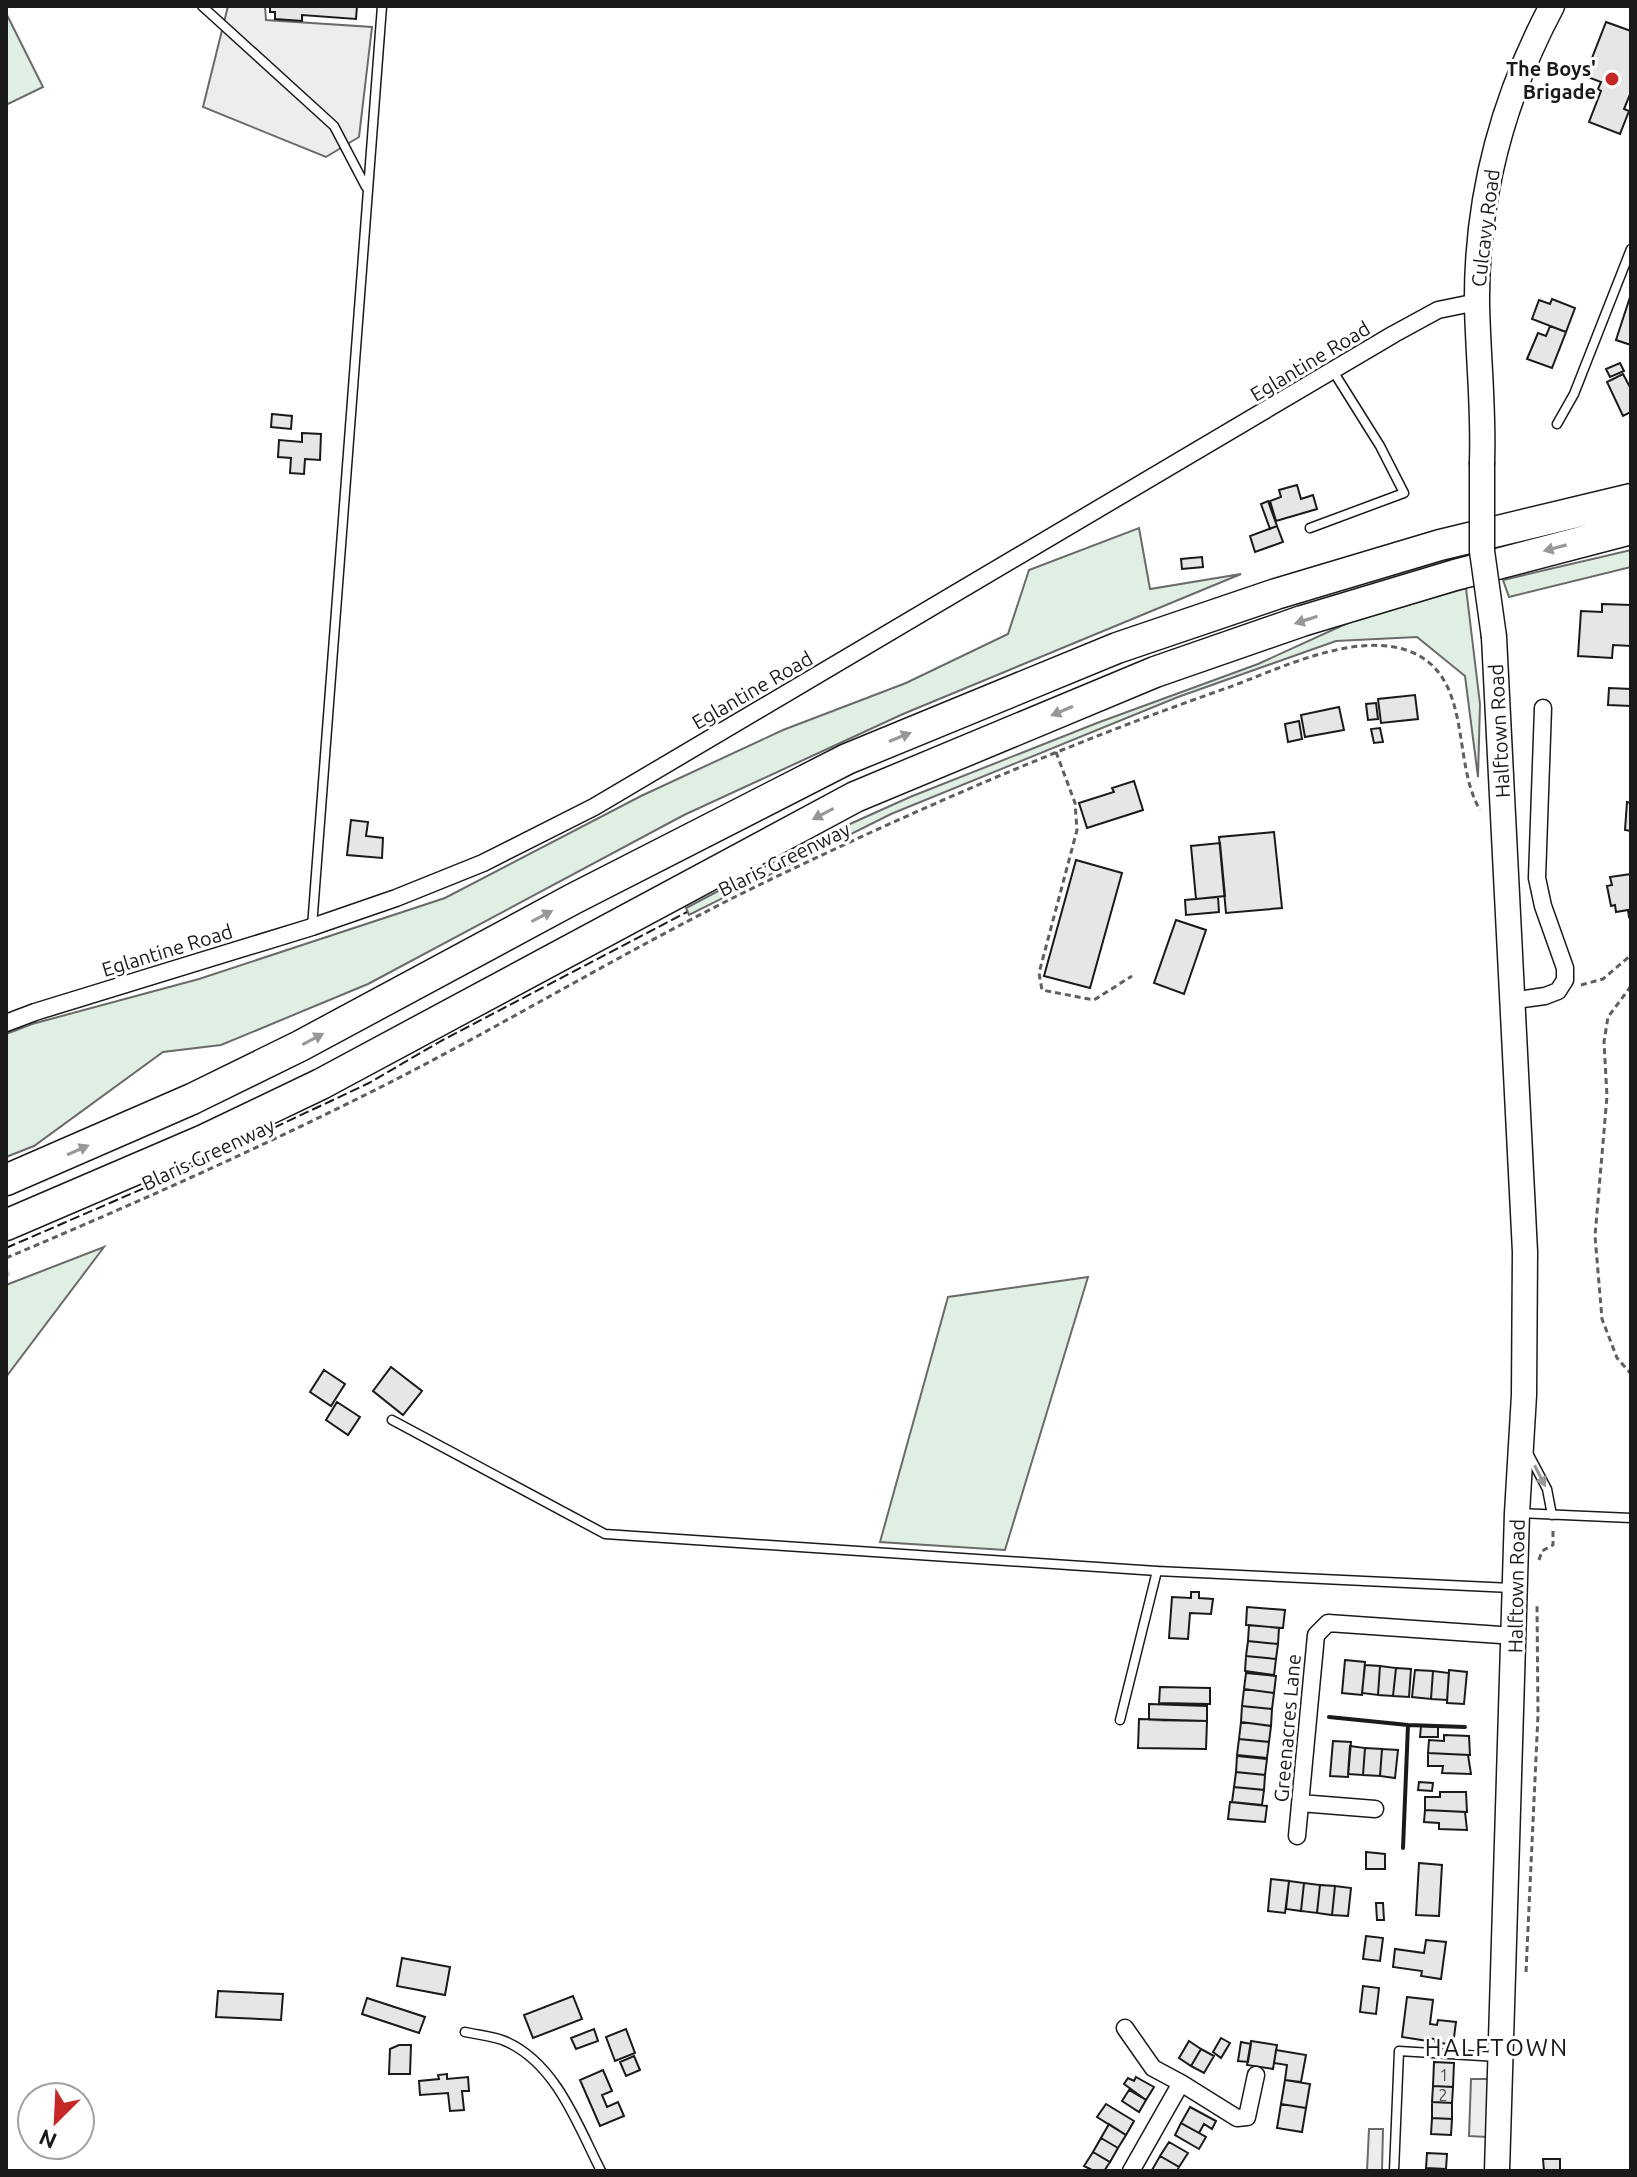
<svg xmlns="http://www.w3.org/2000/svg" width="1637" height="2177" viewBox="0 0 1637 2177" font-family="Ubuntu,sans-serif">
<rect width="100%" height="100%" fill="#fff"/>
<!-- green -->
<path fill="#e0efe3" stroke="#6a6a6a" stroke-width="2" d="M6,13L43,87L6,105Z
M1139,528L1150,589L1241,574L903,714L684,815L368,984L221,1045L163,1052L34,1146L6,1157V1034L32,1024L199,979L445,898L641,796L783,730L906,683L1008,634L1029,570Z
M1631,550V567L1509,597L1503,580Z
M1466,588L1480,704L1478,777L1465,676L1417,637L1336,641L1178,697L891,814L689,915L686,908L821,837L910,797L1097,723L1258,664L1350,622Z
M104,1247L6,1377V1285Z
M1088,1277L1005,1550L880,1542L948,1297Z"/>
<!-- parking -->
<path fill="#ededed" stroke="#6a6a6a" stroke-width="2" d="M228,6H265L266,20L372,27L359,137L326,157L203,107Z
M1471,2079H1489L1487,2137L1469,2136Z
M1369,2129H1383L1382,2171H1367Z"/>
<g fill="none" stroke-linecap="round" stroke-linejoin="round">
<!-- stream -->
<path stroke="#c6d2dc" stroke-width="6" d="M6,1275L7,1274"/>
</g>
<!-- building -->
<path fill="#e6e6e6" stroke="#1a1a1a" stroke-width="2" d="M270,6H357L356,19L302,15V21L275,19V12H270Z
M1606,22L1631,31V92L1624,109L1629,111L1620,134L1589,122L1601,91L1598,89L1601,82L1585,76Z
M1631,294V345L1616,340Z
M1552,299L1575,308L1566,332L1532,319L1539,300L1550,304Z
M1550,326L1566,332L1552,368L1527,359L1538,333L1546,336Z
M1620,363L1624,371L1610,377L1606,369Z
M1623,374L1631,389V412L1623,416L1607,382Z
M272,414L292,416L291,429L271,427Z
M302,433L321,434L320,460L305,459L304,474L290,473L291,458L278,457L279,440L302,442Z
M1297,485L1301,499L1313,495L1317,509L1276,521L1270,501L1281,497L1279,490Z
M1268,501L1277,526L1270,529L1261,504Z
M1277,526L1283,542L1255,552L1250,536Z
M1202,557L1203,567L1182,569L1181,559Z
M1602,604L1631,605V646L1613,645L1612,658L1578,656L1581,611L1602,612Z
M1609,688L1631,689V706L1608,705Z
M1415,695L1418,719L1381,723L1378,699Z
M1376,703L1378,719L1368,720L1366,704Z
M1339,707L1344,730L1305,737L1301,715Z
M1299,721L1302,739L1288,742L1285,724Z
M1380,728L1383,742L1374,743L1371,729Z
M1134,781L1143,810L1087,828L1079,803L1114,792L1112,788Z
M1627,802L1631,803V831L1625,830Z
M351,820L368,822L366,836L383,838L382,858L347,855Z
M1274,832L1282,908L1226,913L1219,837Z
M1220,843L1225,896L1196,899L1191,846Z
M1076,860L1122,873L1090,988L1044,976Z
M1631,874V916L1629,917L1628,910L1616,912L1615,905L1611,906L1607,886L1612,885L1610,877Z
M1218,897L1219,912L1186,915L1185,900Z
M1176,920L1206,930L1184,994L1154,983Z
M391,1367L422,1391L403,1415L373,1391Z
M324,1370L345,1384L331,1406L310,1392Z
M337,1402L360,1417L348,1435L326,1420Z
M1191,1592H1199V1598L1213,1599L1211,1614L1190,1613L1188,1639L1169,1638L1172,1597L1191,1598Z
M1247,1607L1285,1610L1283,1628L1246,1625Z
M1249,1625L1279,1628L1278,1644L1248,1641Z
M1248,1641L1278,1644L1276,1659L1246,1656Z
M1246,1656L1276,1659L1274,1675L1245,1671Z
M1345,1660L1365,1662L1362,1695L1342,1693Z
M1365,1665L1380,1666L1378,1695L1362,1693Z
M1380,1666L1396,1668L1393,1696L1378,1695Z
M1396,1668L1411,1669L1409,1697L1393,1696Z
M1415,1670L1433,1671L1431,1699L1412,1697Z
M1449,1670L1467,1672L1464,1704L1447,1703Z
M1433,1671L1449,1673L1447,1700L1431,1699Z
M1246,1673L1276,1676L1274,1693L1244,1689Z
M1160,1687L1210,1688V1704L1159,1703Z
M1244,1689L1274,1693L1272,1709L1242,1706Z
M1149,1704L1207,1706V1721L1149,1720Z
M1242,1706L1272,1709L1271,1726L1241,1722Z
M1139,1719L1207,1721L1206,1749L1138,1748Z
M1241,1722L1271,1726L1269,1742L1239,1739Z
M1421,1726L1438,1727V1737H1420Z
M1444,1735L1469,1736L1470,1755L1428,1753L1429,1740L1444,1741Z
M1239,1739L1269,1742L1267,1758L1237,1755Z
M1333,1741L1351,1742L1348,1777L1330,1776Z
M1350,1746L1365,1748L1363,1775L1348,1774Z
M1365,1748L1382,1749L1380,1776L1363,1775Z
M1382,1749L1398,1750L1395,1778L1380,1776Z
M1428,1753L1468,1755L1471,1774L1442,1773L1443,1766H1428Z
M1237,1756L1267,1759L1265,1775L1236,1772Z
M1236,1772L1265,1775L1264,1790L1234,1787Z
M1419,1782L1433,1783L1432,1791L1418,1790Z
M1234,1787L1264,1790L1262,1805L1232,1802Z
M1440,1792H1466L1467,1812L1425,1810V1797H1440Z
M1230,1802L1267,1806L1265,1822L1228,1819Z
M1425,1810L1465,1812L1467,1830L1439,1829V1823L1424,1822Z
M1366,1852L1385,1854V1869H1366Z
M1419,1863L1442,1865L1439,1916L1416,1915Z
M1271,1879L1289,1881L1285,1913L1268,1911Z
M1289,1881L1304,1883L1301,1911L1286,1909Z
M1304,1883L1320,1885L1317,1913L1301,1911Z
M1320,1885L1335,1886L1332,1915L1317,1913Z
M1335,1886L1351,1888L1348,1916L1332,1915Z
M1376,1903H1383L1384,1920H1377Z
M1366,1936L1383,1938L1380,1961L1363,1959Z
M1426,1940L1446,1942L1441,1979L1421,1976L1422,1971L1393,1967L1395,1949L1424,1953Z
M402,1958L450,1967L445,1995L397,1986Z
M1363,1986L1379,1988L1376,2014L1360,2012Z
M218,1991L283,1994L281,2020L216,2017Z
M573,1996L582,2019L533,2038L524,2015Z
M1407,1997L1433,2000L1430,2024L1437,2025L1438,2020L1456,2022L1453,2045L1435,2042V2039L1428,2038V2041L1402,2037Z
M367,1998L425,2017L419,2033L362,2014Z
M594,2029L598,2041L576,2049L571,2038Z
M626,2029L635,2053L615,2061L606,2037Z
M1221,2038L1230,2043L1221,2058L1213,2052Z
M1189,2041L1201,2049L1191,2066L1179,2058Z
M1251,2041L1277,2045L1273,2069L1247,2065Z
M1241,2042L1251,2044L1248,2062L1238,2061Z
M399,2045H411L410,2074H389L390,2049Z
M1201,2049L1214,2056L1204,2073L1191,2066Z
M1276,2050L1306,2055L1301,2082L1285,2080L1287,2065L1274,2063Z
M634,2056L640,2070L626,2076L620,2062Z
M1434,2062L1454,2063L1453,2087L1433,2086Z
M603,2070L612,2091L602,2095L607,2107L618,2102L624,2116L600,2126L580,2080Z
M447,2074V2079L468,2077L469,2091H462L464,2110L450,2111L448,2093L420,2095L419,2081L439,2079L438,2075Z
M1136,2077L1154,2087L1146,2100L1124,2084L1128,2078L1134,2081Z
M1285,2080L1310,2084L1306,2108L1281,2104Z
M1433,2086L1453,2087L1452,2103L1432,2102Z
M1129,2090L1146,2100L1139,2112L1122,2101Z
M1432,2102L1452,2103V2119L1432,2118Z
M1106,2104L1134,2121L1126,2135L1097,2117Z
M1281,2104L1306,2108L1302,2132L1277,2128Z
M1190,2107L1216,2121L1212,2129L1204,2124L1199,2133L1181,2123Z
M1432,2118L1452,2119L1451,2135L1431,2134Z
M1181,2123L1206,2137L1199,2149L1175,2135Z
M1109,2124L1126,2135L1118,2148L1101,2138Z
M1101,2138L1118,2148L1110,2162L1093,2152Z
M1169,2142L1188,2153L1179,2167L1160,2156Z
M1093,2152L1110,2162L1104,2171H1094L1084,2166Z
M1427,2153L1447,2154L1446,2169L1426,2168Z
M1160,2156L1179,2167L1177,2171L1152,2170Z
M1543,2159H1560V2171H1544Z"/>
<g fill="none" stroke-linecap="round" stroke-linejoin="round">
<!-- lane casing -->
<g stroke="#1a1a1a" stroke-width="11">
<path id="lane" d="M202,6L334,126L366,187
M1557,424L1574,394L1631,249
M1310,528L1404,493L1380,446L1333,371
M312,927L382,6
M392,1420L605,1534L1157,1571L1511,1588
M1528,1453L1547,1489L1552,1515
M1518,1513L1631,1518
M1120,1720L1157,1571
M465,2032C478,2035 495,2036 507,2042C557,2065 578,2126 601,2171
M1394,2171L1399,2051L1498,2057"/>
</g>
<!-- street casing -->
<g stroke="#1a1a1a" stroke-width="19">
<path id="street" d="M1510,1001L1545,996L1558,991L1565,980V968L1543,906L1537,878L1543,708
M6,1023L35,1012L312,927L396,898L483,863L594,807L1394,334L1438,310L1477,302
M1300,1803L1375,1809
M1297,1836L1316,1635L1328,1623L1515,1636
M1125,2028L1153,2068L1181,2083L1131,2171
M1181,2083L1237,2118L1247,2117L1256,2075"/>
</g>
<!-- secondary casing -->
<g stroke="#1a1a1a" stroke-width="27">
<path id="secondary" d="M1482,462C1484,409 1478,357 1477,304C1476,199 1503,98 1552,6
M1494,637L1525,1252L1524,1395L1517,1513L1497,2171"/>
</g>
<!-- highway casing -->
<g stroke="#1a1a1a" stroke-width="33">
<path id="highway" d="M6,1180L192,1099L300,1046L573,899L847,759L1117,648L1276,594L1440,545L1631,499
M6,1225L204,1140L321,1084L855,797L1155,672L1302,621L1455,575L1631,529"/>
</g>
<!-- path -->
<path stroke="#5f5f5f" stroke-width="3" stroke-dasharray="6 4" stroke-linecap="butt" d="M1056,752L1075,803L1077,830L1039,973L1042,990L1094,1000L1132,976
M1581,985L1603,979L1631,955
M1631,986L1608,1017L1604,1042L1607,1096L1595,1236L1602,1319L1617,1358L1631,1374
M6,1258C134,1204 260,1148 383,1086C509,1022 630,948 757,886C910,812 1066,744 1227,688C1279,669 1354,631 1409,651C1474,676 1451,761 1480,810
M1539,1560L1542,1551L1553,1545V1527
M1526,1972L1538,1715L1537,1604"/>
<!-- lane -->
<use href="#lane" stroke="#fff" stroke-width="8"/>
<!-- street -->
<use href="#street" stroke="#fff" stroke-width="16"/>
<!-- secondary -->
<use href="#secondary" stroke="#fff" stroke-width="24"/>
<!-- highway -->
<use href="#highway" stroke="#fff" stroke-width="30"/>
<!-- secondary-bridge casing -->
<g stroke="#1a1a1a" stroke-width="27" stroke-linecap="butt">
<path id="secondary-bridge" d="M1482,462V551L1494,637"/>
</g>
<!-- secondary-bridge -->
<use href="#secondary-bridge" stroke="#fff" stroke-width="24"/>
<!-- fence -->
<path stroke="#1a1a1a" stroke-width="2" stroke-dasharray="10 4" stroke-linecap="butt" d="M6,1248L163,1180L369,1083L441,1041L687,912"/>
<!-- wall -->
<path stroke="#1a1a1a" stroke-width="4" d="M1329,1717L1408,1725L1465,1727
M1403,1848L1408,1725"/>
</g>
<!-- one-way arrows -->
<defs><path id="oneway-solid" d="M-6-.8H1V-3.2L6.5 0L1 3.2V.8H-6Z" transform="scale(2)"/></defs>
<g fill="#989898">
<use href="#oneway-solid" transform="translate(1555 548) rotate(165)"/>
<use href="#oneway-solid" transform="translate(1306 620) rotate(162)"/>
<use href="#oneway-solid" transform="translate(1062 711) rotate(157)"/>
<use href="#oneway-solid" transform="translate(900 737) rotate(-22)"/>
<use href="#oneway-solid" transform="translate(823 814) rotate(152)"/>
<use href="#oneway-solid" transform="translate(542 916) rotate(-28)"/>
<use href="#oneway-solid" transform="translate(313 1039) rotate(-28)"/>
<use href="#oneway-solid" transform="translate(78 1150) rotate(-24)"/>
<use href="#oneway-solid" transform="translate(1540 1476) rotate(63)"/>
</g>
<!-- markers -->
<circle fill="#c62828" stroke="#fff" stroke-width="3" cx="1612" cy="79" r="8"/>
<g text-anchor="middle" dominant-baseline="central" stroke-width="6" stroke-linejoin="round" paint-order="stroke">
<!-- number labels -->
<g font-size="16" fill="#4d4d4d">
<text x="1444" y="2075">1</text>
<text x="1443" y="2095">2</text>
</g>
<!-- poi labels -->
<g font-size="20" font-weight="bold" fill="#1a1a1a" stroke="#fff" text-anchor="end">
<text x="1596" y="68">The Boys'<tspan x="1596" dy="23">Brigade</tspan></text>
</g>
<!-- street labels -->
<g font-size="20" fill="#1a1a1a" stroke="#fff">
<text transform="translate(1485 228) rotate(-83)">Culcavy Road</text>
<text transform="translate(1310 361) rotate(-31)">Eglantine Road</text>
<text transform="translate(752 690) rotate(-30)">Eglantine Road</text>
<text transform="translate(1499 731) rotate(-93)">Halftown Road</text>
<text transform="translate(784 859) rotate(-26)">Blaris Greenway</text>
<text transform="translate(167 950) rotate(-17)">Eglantine Road</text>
<text transform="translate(208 1154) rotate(-25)">Blaris Greenway</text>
<text transform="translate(1516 1586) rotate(-89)">Halftown Road</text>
<text transform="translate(1287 1728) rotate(-85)">Greenacres Lane</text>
</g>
<!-- quarter labels -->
<g font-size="24" letter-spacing="2" fill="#1a1a1a" stroke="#fff">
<text x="1497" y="2047">HALFTOWN</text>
</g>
</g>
<!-- border -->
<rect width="1637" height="2177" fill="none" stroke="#1a1a1a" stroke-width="16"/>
<!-- north arrow -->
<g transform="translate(56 2121) rotate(204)"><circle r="38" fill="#ffffff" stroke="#a3a3a3" stroke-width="2"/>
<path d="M0-6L14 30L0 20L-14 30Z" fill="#c62828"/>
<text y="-12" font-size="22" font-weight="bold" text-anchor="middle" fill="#1a1a1a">N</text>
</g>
</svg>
